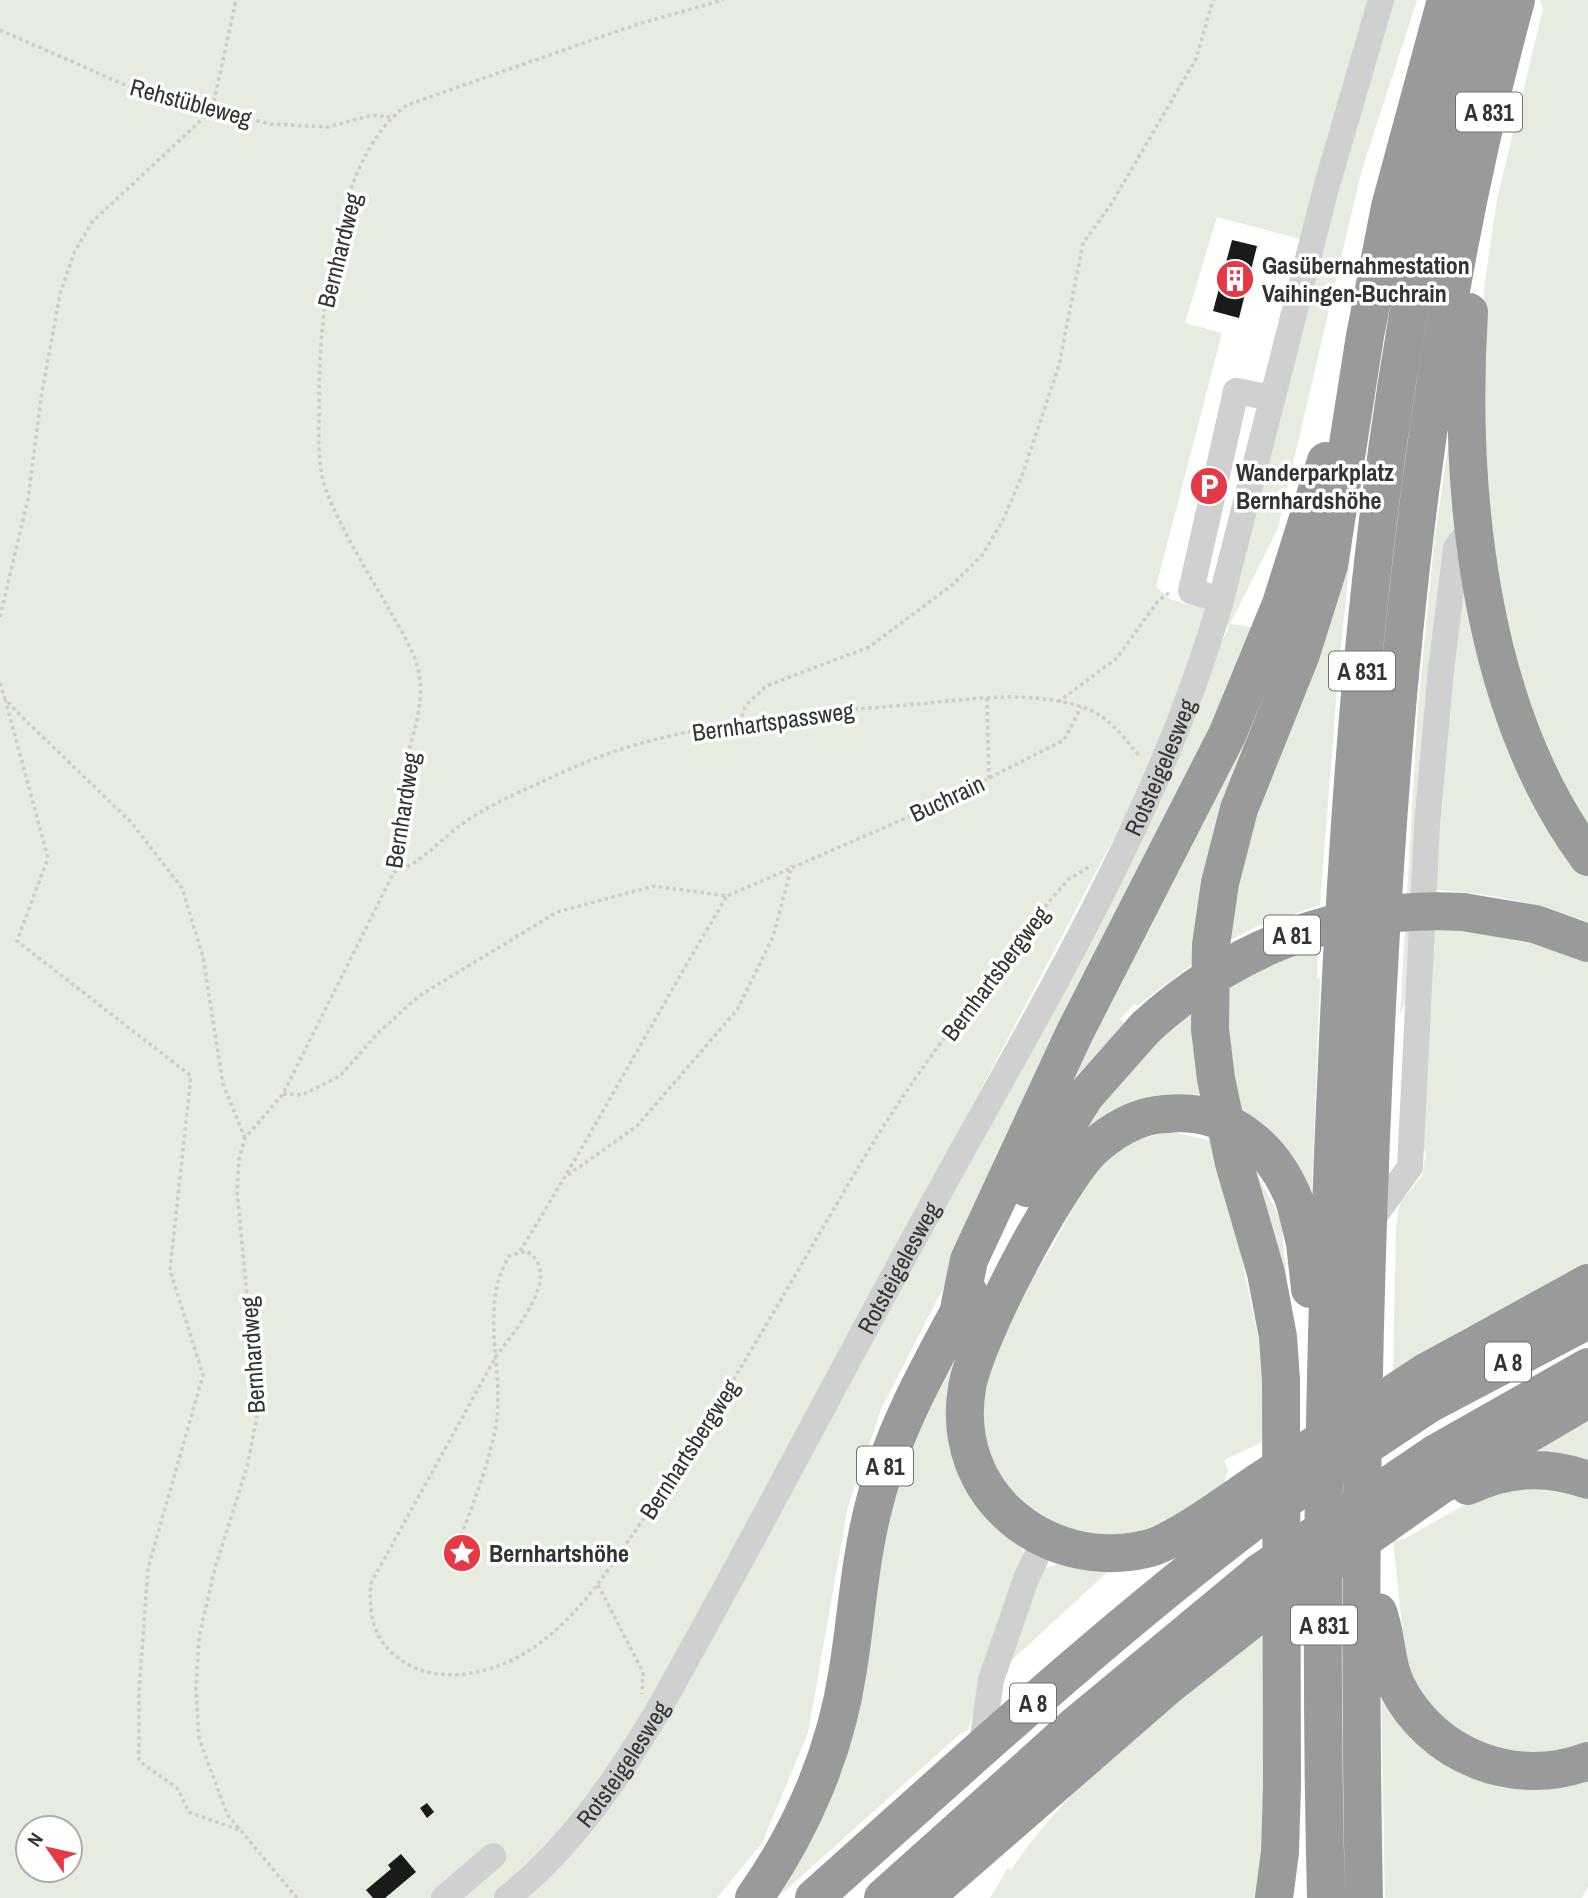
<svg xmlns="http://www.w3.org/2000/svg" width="1588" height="1898" viewBox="0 0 1588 1898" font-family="'Archivo Narrow',sans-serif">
<rect width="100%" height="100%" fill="#fff"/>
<!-- green -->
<path fill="#e6ecdf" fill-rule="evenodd" d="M0,0H1417L1361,173L1278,528L1230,624L1257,628L970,1236L882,1407L848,1506L808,1733L762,1843L717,1898H0ZM1217,217L1319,244L1228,615L1170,599L1156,587L1222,333L1185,323ZM1208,619L1229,626L1175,752L840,1356L1163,745ZM28,1828H70V1870H28Z
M1540,0H1588V843L1563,804L1494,597L1481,335L1485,282L1497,199L1543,9Z
M1453,412L1463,505L1445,550L1409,996L1400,1014L1418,706L1434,544Z
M1352,543L1339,664L1320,905L1258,926L1220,945L1229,885Z
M1462,557L1588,869V922C1537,903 1488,893 1435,890Z
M1294,592L1199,959L1137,1006L1134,1004L1120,1019L1124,1023L1053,1103Z
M1430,926L1495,930L1588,960V1264L1458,1332L1393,1375L1396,1226L1400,1203L1422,1176L1426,1153L1421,1146Z
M1318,943L1317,978H1320L1311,1211L1236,1111L1223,986Z
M1198,1004L1207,1094L1163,1096L1129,1111L961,1365L1024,1555L968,1730L960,1734L777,1898L882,1534L919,1418L1115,1079Z
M1171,1132L1218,1142L1258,1338L1272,1343L1271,1438L1224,1460L1228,1471C1226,1477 1224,1486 1220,1491C1209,1502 1155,1527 1139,1531C1103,1539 1069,1533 1038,1514C1004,1492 982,1451 982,1410C982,1398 985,1380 989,1368C999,1337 1023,1290 1040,1266C1063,1234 1074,1196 1101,1166C1120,1146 1144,1136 1171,1132Z
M1253,1167L1281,1219L1286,1276Z
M1588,1421V1469L1523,1457Z
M1500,1485L1588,1493V1748L1522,1756L1459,1738L1417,1692L1406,1661L1393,1541L1404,1539Z
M1068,1562L1114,1566L1013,1659L1008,1656L1044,1568Z
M1271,1622L1259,1898H990L1008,1868L1011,1870C1077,1771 1182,1698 1271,1622Z
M1381,1687L1426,1743L1588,1771V1887L1582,1898H1385Z"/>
<!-- building -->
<path fill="#1a1a1a" d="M1232,240L1257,246L1239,318L1213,311Z
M427,1803L434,1812L427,1818L420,1808Z
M401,1854L416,1872L385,1898H373L366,1890L391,1869L388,1865Z"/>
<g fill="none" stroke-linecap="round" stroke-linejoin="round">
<!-- path -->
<path stroke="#cdcdcd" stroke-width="3.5" stroke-dasharray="3.5 3.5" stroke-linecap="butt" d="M0,30L148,95L271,124L328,127L372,115L390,117
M0,617L28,499L41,398L60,294L74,253L92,222L212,110L236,0
M0,683L5,699L21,716L131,822L182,888L203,957L223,1084L245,1138
M987,698L989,779
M5,699L48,858L17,941L191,1076L170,1270L203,1375L148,1568L139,1692V1761L177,1788L189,1812L239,1830
M1058,702L1117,658L1158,601L1170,592
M739,723L746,705L766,686L869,647L952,585L983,554L1002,522L1022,476L1059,365L1083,243L1110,206L1196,59L1213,0
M394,872C419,865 437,843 458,827C482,809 510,796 537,784C565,771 595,757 625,748C720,719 820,712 918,704C972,699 1030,690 1082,707C1109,715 1123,737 1141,758
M283,1094L302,1095L340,1076L378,1033L419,996L557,912L654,886L727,896L936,805L1064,740L1081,707
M568,1175L637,1126L737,1010L773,937L792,865
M520,1251C592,1135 656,1014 727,896
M455,1563V1553C470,1510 488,1470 496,1425C505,1368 478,1309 509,1256L526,1251C566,1273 512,1334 495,1358L371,1583C368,1620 375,1646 409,1665C445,1684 492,1673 525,1653C576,1622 609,1569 642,1521C725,1403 793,1276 867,1153C921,1063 988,979 1053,897L1069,879L1092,865
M598,1585L643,1672L642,1694
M297,1898L227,1814L199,1738L196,1688L199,1637L215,1568L247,1467L258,1411L237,1191L239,1159L245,1138L283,1094L394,872C396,862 400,851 401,841C403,820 398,799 402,778C409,742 427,707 418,669C413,649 400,629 390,611C368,572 342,532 326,490C317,464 319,437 319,411C318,325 332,159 407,105L638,24L723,0"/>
<!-- minor -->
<g stroke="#d0d0d0" stroke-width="26">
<path d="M1221,600L1191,591L1236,391L1272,398"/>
<path d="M1368,1225L1410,1167L1427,826L1441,670L1456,548L1474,524"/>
<path d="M981,1750L991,1680L1026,1579L1044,1540"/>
<path d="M444,1898L493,1856"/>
<path id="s1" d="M507,1898C571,1847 614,1783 656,1714C750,1548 837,1378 929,1211C1037,1012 1158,819 1221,600L1326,188L1381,0"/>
</g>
<!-- highway -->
<path stroke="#9a9a9a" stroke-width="38" d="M1469,312C1458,491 1479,709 1588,857
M1463,912L1535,924L1588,943
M1166,1114C1138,1115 1111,1131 1091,1150C1056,1186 975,1338 967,1388C949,1495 1046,1572 1146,1549C1175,1543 1234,1498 1260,1481
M1027,1188L1085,1096L1146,1027
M1295,1202L1305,1243L1310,1289
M958,1314L969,1260L1075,1032L1227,735L1281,604L1326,461
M1426,1372L1588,1283
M1429,1404L1588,1320
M1436,1453L1588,1367
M1468,1486C1507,1467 1547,1465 1588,1480
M1401,1513L1441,1485L1588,1399
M1378,1612C1387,1635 1385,1662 1396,1685C1431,1756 1514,1789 1588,1761
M754,1898C802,1830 836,1751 848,1669C857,1613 860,1556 875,1501C894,1427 933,1360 969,1293
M814,1898C960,1768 1103,1635 1259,1517
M883,1898L1077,1724L1259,1573
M924,1898L1170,1684L1260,1613
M1274,1898L1280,1852L1282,1786L1281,1380L1278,1337L1266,1273L1234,1163L1216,1079L1210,1029L1211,945L1220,883L1239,809L1301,654L1329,565L1365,336L1390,207L1446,0
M1326,1898C1319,1620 1324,1341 1337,1063C1352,707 1382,345 1478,0
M1364,1898C1358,1594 1362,1290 1378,987C1395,655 1428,321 1516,0"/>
<!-- highway-bridge -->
<path stroke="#9a9a9a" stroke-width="38" d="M1146,1027C1235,946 1342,905 1463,912
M1166,1114C1227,1107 1274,1147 1295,1202
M1260,1481L1426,1372
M1259,1517L1429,1404
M1259,1573L1436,1453
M1260,1613L1401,1513"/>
</g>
<!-- icons -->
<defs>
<g id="building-disc" transform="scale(2.0125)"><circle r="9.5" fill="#e63946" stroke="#fff"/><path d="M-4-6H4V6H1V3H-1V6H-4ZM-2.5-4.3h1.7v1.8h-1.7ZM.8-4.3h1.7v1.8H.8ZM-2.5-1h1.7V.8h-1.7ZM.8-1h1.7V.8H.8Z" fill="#fff"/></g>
<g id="parking-disc" transform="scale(2.0125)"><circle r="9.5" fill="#e63946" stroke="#fff"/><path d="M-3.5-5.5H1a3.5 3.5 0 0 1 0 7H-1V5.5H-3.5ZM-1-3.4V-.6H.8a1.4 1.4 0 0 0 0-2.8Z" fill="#fff"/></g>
<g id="sight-disc" transform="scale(2.0125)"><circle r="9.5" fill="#e63946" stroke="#fff"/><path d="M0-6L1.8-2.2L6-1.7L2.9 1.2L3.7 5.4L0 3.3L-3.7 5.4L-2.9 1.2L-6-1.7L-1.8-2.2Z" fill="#fff"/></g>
</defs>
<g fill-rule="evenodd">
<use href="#building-disc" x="1235" y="279"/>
<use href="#parking-disc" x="1209" y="486"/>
<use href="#sight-disc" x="462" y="1553"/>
</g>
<g text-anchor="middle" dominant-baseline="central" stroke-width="7" stroke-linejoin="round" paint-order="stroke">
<!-- shield labels -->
<g fill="#fff" stroke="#707070" stroke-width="2">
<rect x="1456" y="92.5" width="66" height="39" rx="5"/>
<rect x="1329" y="651.5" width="66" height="39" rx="5"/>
<rect x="1264" y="915.5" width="56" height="39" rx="5"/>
<rect x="1485" y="1342.5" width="46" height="39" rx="5"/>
<rect x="857" y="1446.5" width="56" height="39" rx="5"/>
<rect x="1291" y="1605.5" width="66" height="39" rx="5"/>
<rect x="1010" y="1683.5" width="46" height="39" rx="5"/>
</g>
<g font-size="23" font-weight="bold" fill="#333">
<text x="1489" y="112">A 831</text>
<text x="1362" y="671">A 831</text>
<text x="1292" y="935">A 81</text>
<text x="1508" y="1362">A 8</text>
<text x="885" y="1466">A 81</text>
<text x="1324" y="1625">A 831</text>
<text x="1033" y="1703">A 8</text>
</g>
<!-- street labels -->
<g font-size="24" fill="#333" stroke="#fff">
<text transform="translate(191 102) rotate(15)">Rehstübleweg</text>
<text transform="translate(339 250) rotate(-76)">Bernhardweg</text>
<text transform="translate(773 721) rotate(-8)">Bernhartspassweg</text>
<text stroke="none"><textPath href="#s1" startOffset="1311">Rotsteigelesweg</textPath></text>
<text transform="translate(947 798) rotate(-25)">Buchrain</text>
<text transform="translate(402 810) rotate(-81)">Bernhardweg</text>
<text transform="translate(995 973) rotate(-53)">Bernhartsbergweg</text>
<text stroke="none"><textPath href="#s1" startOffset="746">Rotsteigelesweg</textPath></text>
<text transform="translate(252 1355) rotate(-94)">Bernhardweg</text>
<text transform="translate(689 1449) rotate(-57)">Bernhartsbergweg</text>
<text stroke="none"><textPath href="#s1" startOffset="178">Rotsteigelesweg</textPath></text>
</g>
<!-- poi labels -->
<g font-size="24" font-weight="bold" fill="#333" stroke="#fff" text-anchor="start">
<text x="1262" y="265">Gasübernahmestation<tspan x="1262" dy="28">Vaihingen-Buchrain</tspan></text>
<text x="1236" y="472">Wanderparkplatz<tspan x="1236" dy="28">Bernhardshöhe</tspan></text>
<text x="489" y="1553">Bernhartshöhe</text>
</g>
</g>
<!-- north arrow -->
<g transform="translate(49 1849) rotate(304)"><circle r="33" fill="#ffffff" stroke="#adadad" stroke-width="2"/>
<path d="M0-5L12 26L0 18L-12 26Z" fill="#e63946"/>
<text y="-10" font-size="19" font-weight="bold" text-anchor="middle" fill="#333333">N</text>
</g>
</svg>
